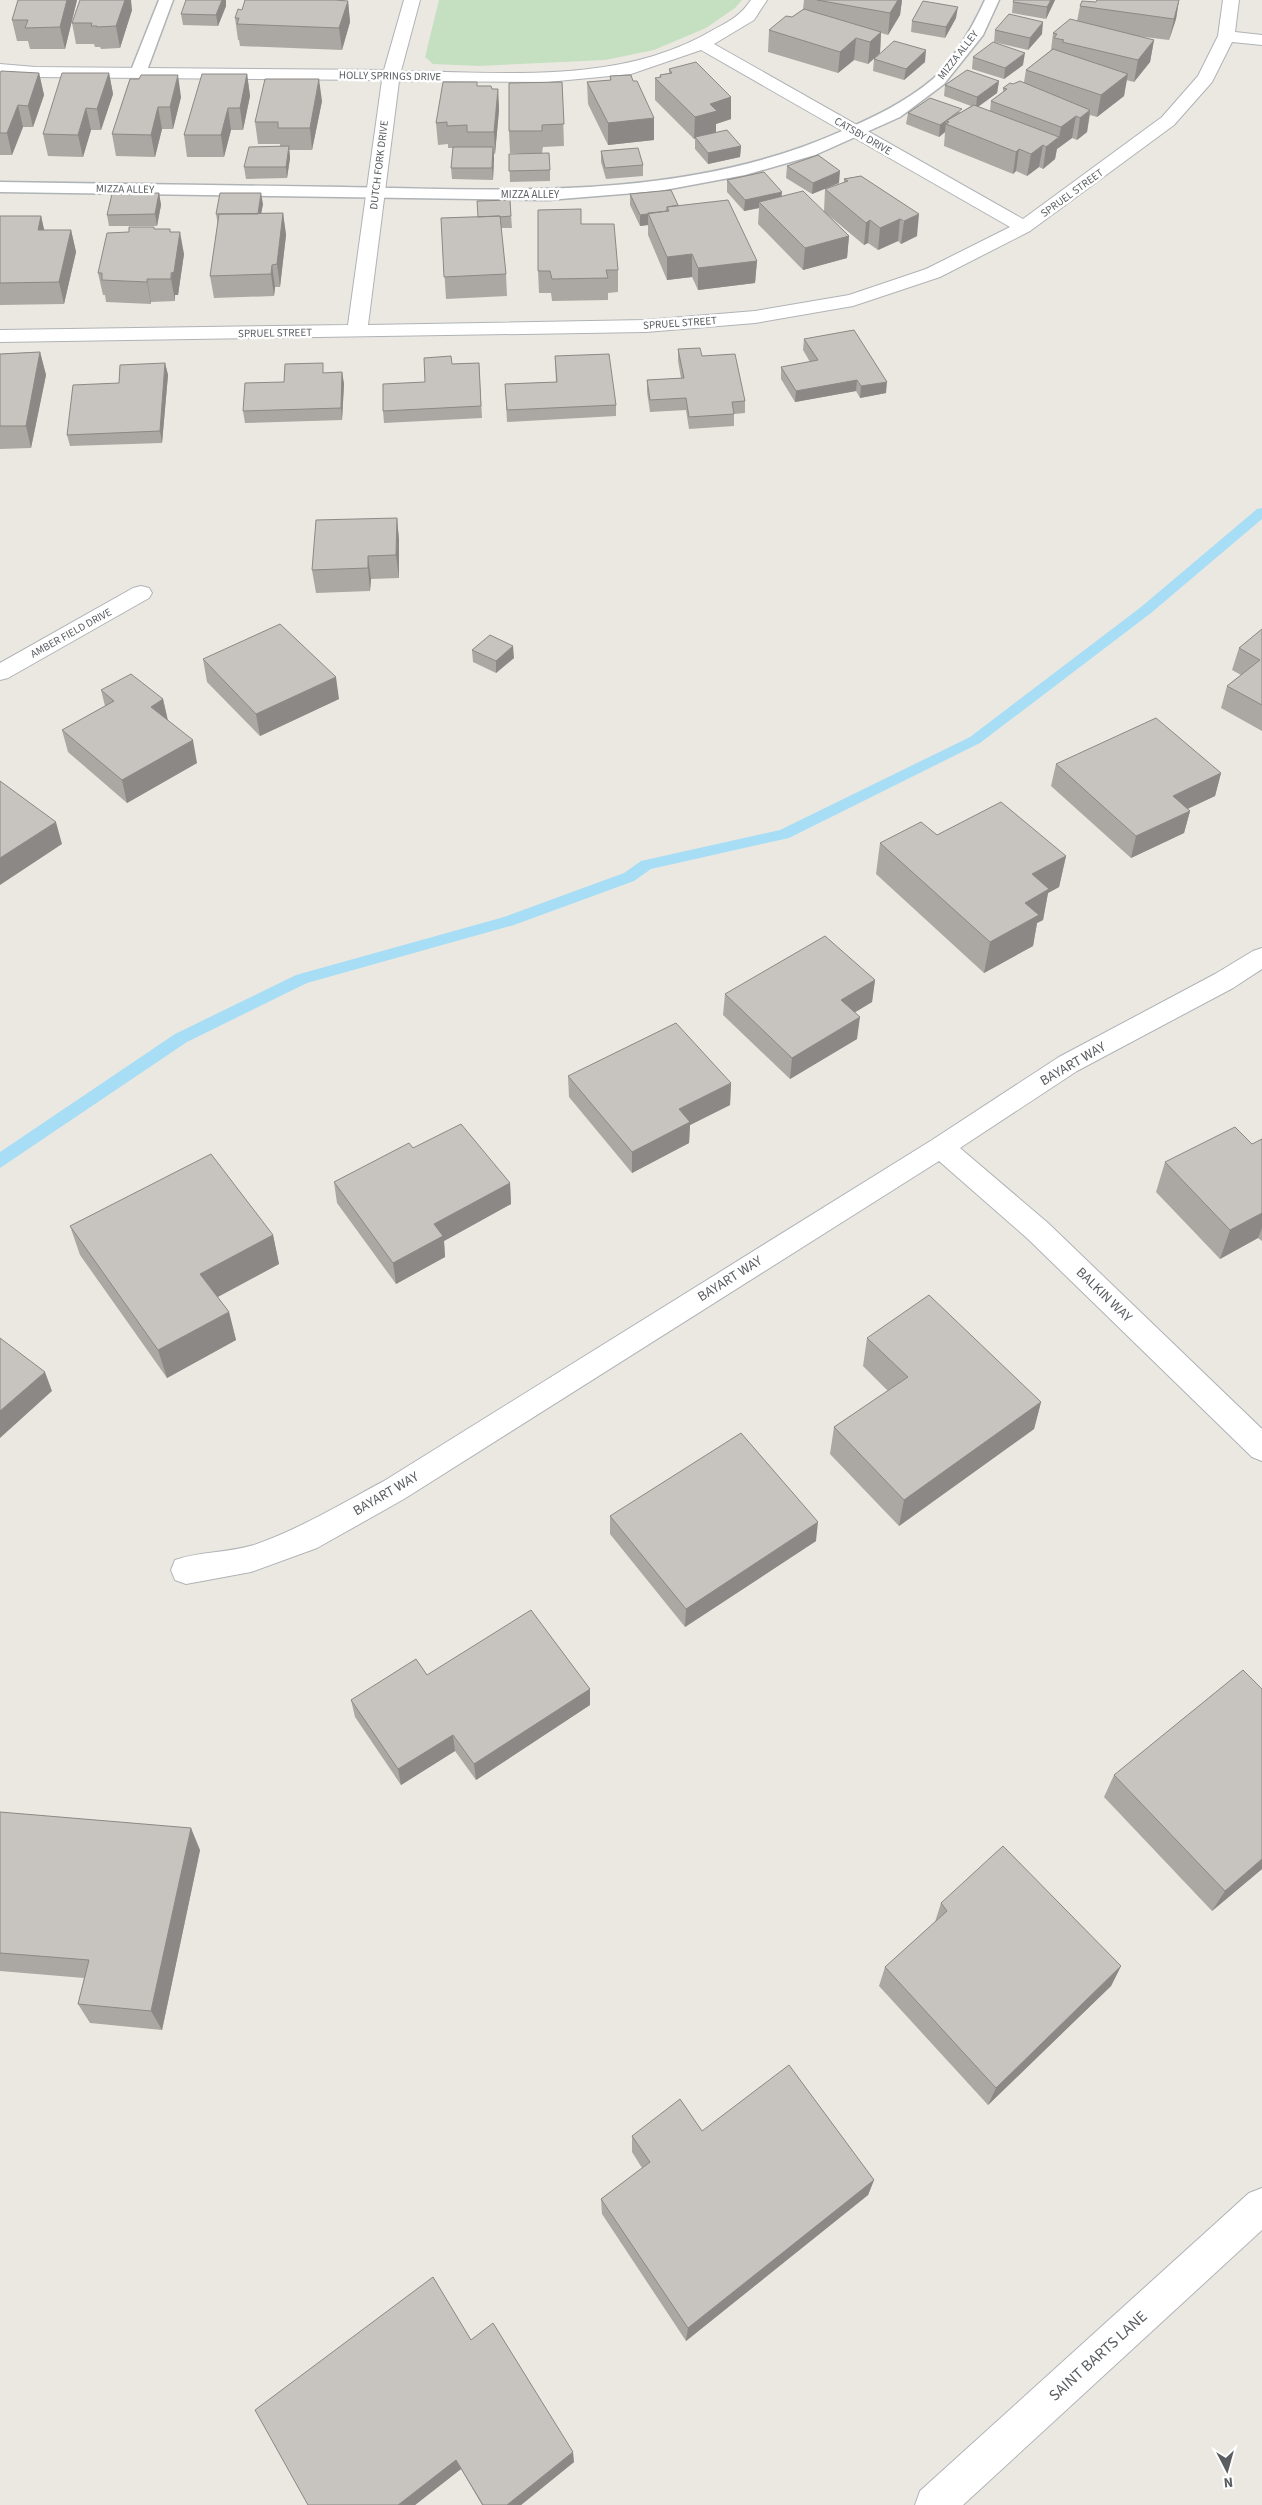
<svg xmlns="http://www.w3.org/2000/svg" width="1262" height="2505" viewBox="0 0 1262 2505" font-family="'Source Sans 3',sans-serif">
<rect width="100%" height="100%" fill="#ebe8e2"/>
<!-- green -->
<path fill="#c5e0c0" d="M439,0H742L735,8L706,28L654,50L605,60L479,66L433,64L425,57Z"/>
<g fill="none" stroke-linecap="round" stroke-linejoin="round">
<!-- stream -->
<path fill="#a8def5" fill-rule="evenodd" d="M1262,508V519L1151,613L980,743L789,838L651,869L634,881L514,925L307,983L187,1042L0,1168V1152L175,1034L296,975L504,917L624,873L641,861L780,830L970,737L1141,607L1257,509Z"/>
<!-- service casing -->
<g stroke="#afb3b6" stroke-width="3">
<path id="service" d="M159,0H173L146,73L143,76H133L130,73Z
M985,0H999L983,35L944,84L900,117L815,155L745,175L659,191L548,200L0,192V182C114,184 229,185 343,187C510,190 685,201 842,131C874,117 906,102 933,79C956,57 972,28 985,0Z"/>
</g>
<!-- minor casing -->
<g stroke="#afb3b6" stroke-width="2">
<path id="minor" d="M404,0H420L401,71C505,72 620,85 713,30C730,21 740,16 751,0H767L754,20L714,44L1023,219L1162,117L1198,76L1218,36L1223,0H1239L1235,32L1262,35V45L1232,42L1212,82L1174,125L1030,231L940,277L853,306L755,323L646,332L0,342V330L348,325L382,80L35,77L0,74V64L35,67L384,70ZM701,50L1010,227L926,269L849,295L755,311L646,320L368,325L399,81L547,82L631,74Z
M141,586L149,588L152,593L149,598L8,678L0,680V663L133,588Z
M1262,948V969L1233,988L1077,1071L960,1148L1048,1223L1262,1429V1461L1252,1457L1028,1239L939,1161L404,1499L317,1548L251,1572L186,1584L175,1580L171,1570L175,1560C200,1551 228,1553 254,1545C300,1529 341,1504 384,1481L932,1140L1059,1057L1215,974L1253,951Z
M1262,2188V2230L963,2505H915L920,2491L1249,2193Z"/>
</g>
<!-- service -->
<use href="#service" fill="#fff" fill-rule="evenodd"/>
<!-- minor -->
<use href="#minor" fill="#fff" fill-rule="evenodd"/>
</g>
<!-- wall -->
<path fill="#aba8a3" d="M18,0H77L65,49H30L28,41H17L12,20Z
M804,0H902L900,15L888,35L881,33L880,53L868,64L854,60L838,73L768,52L769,30L792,17L803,9Z
M1014,0H1055L1046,19L1012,13L1013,2Z
M1179,0L1176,19L1169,40L1136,36L1154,40L1150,62L1134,82L1126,80L1124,96L1097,117L1090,115L1087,132L1077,140L1072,138L1057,149L1055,159L1043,169L1039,167L1027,176L1016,171L1013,174L944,146L945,132L939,137L906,124L908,113L961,112L971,106L944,96L945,85L999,81L997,93L978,107L990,111L991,101L1003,92V88L1013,84L1024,82L1026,70L1051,50L1053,33L1077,21L1080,6L1096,2Z
M348,1L350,22L342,50L240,46L239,40H238L235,18L242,10Z
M226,6L218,26L183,25L181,14Z
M132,10L120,48L101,49L100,47H95L94,44H76L72,23Z
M956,18L945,38L911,32L912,21Z
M995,30L1042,34L1028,50L994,42Z
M973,57L1023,65L1004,79L972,69Z
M874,59L925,62L904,80L873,71Z
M669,69L731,97V119L716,124V132L741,146L740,157L708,164L695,149V139H694L655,100V78L660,77V75L669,73Z
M0,73H39L44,95L33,127H23L12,155H0Z
M109,73L113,94L101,130H91L83,157L48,156L43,134Z
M247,74L250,96L243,130H231L224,157H187L184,135Z
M610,76L654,140L608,145L588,104L587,82L610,80Z
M130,79L181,97L173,129H162L155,157L116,156L112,134Z
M562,82L564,146L543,147L542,153L550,170V181L510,182L509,154L536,153H510L509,131Z
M477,86L492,89H498L499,110L495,154H494L493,180L452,179L451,168L453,148H448V144L438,145L436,123Z
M322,101L312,150H289L290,158L287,178L246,179L244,167L280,146V144H258L255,122Z
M601,151L643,165V176L606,179L601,162Z
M787,166L839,183L812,194L786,178Z
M861,176L917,236L901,244L898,241L878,250L868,243L864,245L827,214L849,236L847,258L803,270L758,224L759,208L744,211L727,192V180L782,196L824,211L825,189L844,183V179Z
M159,193L161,205L157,226H109L107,215Z
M630,194L678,205L757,261L755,283L698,290L692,277L667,280L648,235V225L640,226L630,205Z
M510,200L512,228H501L506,274L507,296L446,299L441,218L478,217Z
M263,204L261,213H283L286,235L280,287H275L274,296L214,298L210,276L218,225L216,214Z
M0,216H41L44,230H71L76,252L64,304L0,305Z
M581,224L618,270V292L608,293V300L552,301L551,293H539L538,271Z
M154,227V229L171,232L184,254L178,295H175V301L151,302V304L106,302L105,295H103L98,273L129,232Z
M804,339L886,393L860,398L856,391L795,402L781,379V367L810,362L803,350Z
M678,349L702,356L745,401V413L734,414V426L689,429L686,410L650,412L647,392V380L681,378L678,361Z
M40,352L46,375L31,448L0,449V354Z
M555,356L616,405V416L507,422L505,384L556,382Z
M165,363L168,375L162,443L70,446L67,435Z
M479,363L482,418L384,423L383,411L452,364Z
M342,372L344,384L342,420L245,423L243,411L284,382L324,373Z
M397,518L399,540V578L371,579L370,591L316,593L312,570Z
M1262,629V731L1221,708L1227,686L1241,675L1232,670L1239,648Z
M472,650L514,658L496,673L473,662Z
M203,659L339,699L260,736L207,682Z
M101,690L163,699L168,720L197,763L127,803L68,752L62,730L105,706Z
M1056,764L1221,773L1215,796L1188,809L1190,811L1184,833L1131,858L1051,786Z
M937,835L1066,856L1059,887L1048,893L1043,920L1037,923L1033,946L984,973L876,874L880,843Z
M875,980L872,1002L855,1012L857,1039L790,1079L723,1015L725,994Z
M568,1076L731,1083L730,1105L690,1125L689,1143L632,1173L569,1097Z
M1262,1139V1241L1258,1238L1220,1259L1156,1192L1165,1162L1252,1144Z
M413,1148L510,1183L511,1204L444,1241L445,1257L396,1284L337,1203L334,1182Z
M70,1226L273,1235L279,1264L218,1297L229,1312L236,1340L167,1378L80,1255Z
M867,1338L1041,1402L1034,1429L899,1526L830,1454L834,1427L888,1391L863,1366Z
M610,1516L816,1541L685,1627L610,1534Z
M427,1675L590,1689V1705L476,1780L455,1751L401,1785L355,1717L351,1700Z
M1262,1689V1869L1212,1911L1104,1797L1114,1775Z
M0,1812L200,1850L162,2030L90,2023L78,2004L84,1978L0,1971Z
M941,1903L1121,1966L1111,1986L988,2105L879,1986L885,1967L935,1922Z
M702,2131L874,2180L868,2195L686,2341L602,2214L601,2199L642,2168L632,2152V2136Z
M471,2340L574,2462L521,2505H482L461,2469L415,2505Z"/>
<!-- shaded-wall -->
<path fill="#8b8885" d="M67,0H77L65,49L60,27Z
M120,0H131L132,10L120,48L116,26Z
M222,0H226V6L218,26L216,15Z
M898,0H902L900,15L888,35L890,13Z
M1051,0H1055L1046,19L1047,7Z
M1179,0L1176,19L1169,40L1174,19Z
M348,1L350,22L342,50L339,28Z
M958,7L956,18L945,38L946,27Z
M1043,22L1042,34L1028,50L1030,38Z
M881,32L880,53L868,64L870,42Z
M856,38L854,60L838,73L840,52Z
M1154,40L1150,62L1134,82L1138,60Z
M926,50L925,62L904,80L906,69Z
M1025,53L1023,65L1004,79L1005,68Z
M39,73L44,95L33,127L28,106Z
M109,73L113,94L101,130L97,109Z
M247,74L250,96L243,130L240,108Z
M1128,74L1124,96L1097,117L1101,95Z
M178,75L181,97L173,129L170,107Z
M319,79L322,101L312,150L310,128Z
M999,81L997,93L976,108L977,97Z
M498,89L499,110L495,154L494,132Z
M731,97V119L716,124V133L695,137V139H694L695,117L710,104Z
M18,105L23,127L12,155L7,133Z
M158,107L162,129L155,157L151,135Z
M86,108L91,130L83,157L78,135Z
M228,108L231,130L224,157L221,135Z
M1090,110L1087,132L1077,140L1080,118Z
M1076,116L1072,138L1057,149L1061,127Z
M654,118V140L608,145V123Z
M946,121L945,132L939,137L940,125Z
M1059,137L1055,159L1043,169L1046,147Z
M1043,145L1039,167L1027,176L1031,154Z
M289,146L290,158L287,178L286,167Z
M741,146L740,157L708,164V153Z
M493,147L494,159L493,180L492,168Z
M1019,149L1016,171L1013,174L1016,152Z
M840,171L839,183L812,194L813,183Z
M782,192L781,204L759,202V208L744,211L745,200Z
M159,193L161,205L157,226L155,214Z
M261,193L263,204L259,225L258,214Z
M283,213L286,235L280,287L277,264Z
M648,214V225L640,226V215Z
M919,214L917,236L901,244L904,221Z
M41,216L46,238L38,230Z
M900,219L898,241L878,250L880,228Z
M870,220L868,243L864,245L866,223Z
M71,230L76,252L64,304L59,282Z
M180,232L184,254L178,295H175V301L171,279Z
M849,236L847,258L803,270L805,248Z
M692,254V277L667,280V257Z
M757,261L755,283L698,290V268Z
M272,265L275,287L274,296L271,274Z
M147,279L151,302V304L147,282Z
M40,352L46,375L31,448L26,426Z
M165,363L168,375L162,443L160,431Z
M342,372L344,384L342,420L341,408Z
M857,380L856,391L795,402L796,391Z
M887,382L886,393L860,398L861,386Z
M397,518L399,540V578L396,555Z
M368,556L371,579L370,591L368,568Z
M513,646L514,658L496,673V661Z
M336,677L339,699L260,736L256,714Z
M163,699L168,722L151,707Z
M193,740L197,763L127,803L122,780Z
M1221,773L1215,796L1167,818L1173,796Z
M1190,811L1184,833L1131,858L1136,836Z
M56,822L62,844L0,885V858Z
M1066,856L1059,887L1048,893L1043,920L1037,923L1033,946L984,973L990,942L1032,874Z
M875,980L872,1002L839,1022L841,1000Z
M860,1017L857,1039L790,1079L792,1058Z
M731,1083L730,1105L690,1125L689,1143L632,1173V1152L679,1109Z
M510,1183L511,1204L444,1241L445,1257L396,1284L393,1263L434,1224Z
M1262,1213V1228L1258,1238L1220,1259L1230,1230Z
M273,1235L279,1264L208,1302L200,1274Z
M229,1312L236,1340L167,1378L158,1350Z
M45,1372L52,1391L0,1438V1411Z
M1041,1402L1034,1429L899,1526L904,1500Z
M818,1522L816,1541L685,1627L686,1609Z
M590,1689V1705L476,1780L474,1764Z
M453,1735L455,1751L401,1785L398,1769Z
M191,1828L200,1850L162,2030L151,2011Z
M1262,1859V1869L1212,1911L1225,1891Z
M1121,1966L1111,1986L988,2105L996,2088Z
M874,2180L868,2195L686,2341L688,2328Z
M573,2452L574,2462L521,2505H507Z
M456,2460L461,2469L415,2505H398Z"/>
<!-- building -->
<path fill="#c7c3be" stroke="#8b8885" d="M18,0H67L60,27L25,28L28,20H12Z
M80,0H125L116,26L97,27V26H91L92,23H72Z
M186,0H222L216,15L181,14Z
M245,0H335L348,1L339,28L237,24L239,18H235L238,9L242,10Z
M817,0H898L890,13Z
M1014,0H1051L1047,7L1013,2Z
M1097,0H1179L1174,19L1080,6L1082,1L1096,2Z
M923,1L958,7L946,27L912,21Z
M804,9L881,32L870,42L856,38L840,52L769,30L786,16L792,17Z
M1009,14L1043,22L1030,38L995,30Z
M1070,19L1154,40L1138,60L1062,42L1064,40L1054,38L1057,34L1053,33Z
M894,41L926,50L906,69L874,59Z
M993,42L1025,53L1005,68L973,57Z
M1053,49L1128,74L1101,95L1026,70Z
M696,62L731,97L710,104L717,111L695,117L655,78L661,77L660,75L672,73L669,69Z
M967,70L999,81L977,97L945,85Z
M1,71L39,73L28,106L18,105L7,133H0V73Z
M62,73H109L97,109L86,108L78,135L43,134Z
M202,74H247L240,108H228L221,135H184Z
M141,75H178L170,107H158L151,135L112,134L130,79H139Z
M631,75L633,81H637L654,118L608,123L587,82L611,80L610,76Z
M265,79H319L310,128H278V122H255Z
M1020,81L1090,110L1080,118L1076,116L1061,127L991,101L1007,89L1003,88L1010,83L1013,84Z
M443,82H477V86H491L492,89H498L494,132H467V125L447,126V122L436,123Z
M562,82L564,124L542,125V131H509V83Z
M930,98L962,109L940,125L908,113Z
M974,105L1059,137L1046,147L1043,145L1031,154L1019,149L1016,152L946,124L949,122L946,121Z
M727,130L741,146L708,153L695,137Z
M289,146L286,167H244L249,147Z
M453,147H493L492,168H451Z
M638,148L643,165L605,168L601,151Z
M549,153L550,170L509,171V154Z
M818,155L840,171L813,183L787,166Z
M764,172L782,192L745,200L727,180Z
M861,176L919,214L904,221L900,219L880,228L870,220L866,223L825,189L848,181L844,179Z
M671,190L678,205L667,207V211L640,215L630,194Z
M803,191L849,236L805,248L759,202Z
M159,193L155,214L107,215L112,194Z
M220,193H261L258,214H216Z
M510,200L511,216L500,217V216L478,217L477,201Z
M728,200L757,261L698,268L692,254L667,257L648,213L669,211L667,207Z
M581,209V224H614L618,270H606L608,278L552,279L550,271H538V210Z
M283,213L277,264L272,265L271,274L210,276L219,214Z
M0,216H41L38,230H71L59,282L0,283Z
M500,216L506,274L444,277L441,218Z
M129,227H154V229H170V232H180L174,272L171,273V279H147V282L102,280V273H98L107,233L129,232Z
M854,330L887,382L861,386L857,380L796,391L781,367L818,360L804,339Z
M700,348L702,356L735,354L745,401L732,402L734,414L689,417L686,398L650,400L647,380L684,378L678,349Z
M40,352L26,426H0V354Z
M609,354L616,405L507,410L505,384L557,382L555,356Z
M451,356L452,364L479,363L481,406L383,411V384L425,382L424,358Z
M165,363L160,431L67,435L73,385L119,383L120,365Z
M323,363V373L342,372L341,408L243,411L245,383L284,382L285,364Z
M397,518L396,555L368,556V568L312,570L316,520Z
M280,624L336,677L256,714L203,659Z
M1262,629V705L1227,686L1260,660L1239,648Z
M490,635L513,646L496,661L472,650Z
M131,674L163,699L151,707L193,740L122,780L62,730L114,701L101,690Z
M1156,718L1221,773L1173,796L1190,811L1136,836L1056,764Z
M0,781L56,822L0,858Z
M1001,802L1066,856L1032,874L1049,889L1025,903L1039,915L990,942L880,843L921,822L937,835Z
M825,936L875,980L841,1000L860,1017L792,1058L725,994Z
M676,1023L731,1083L679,1109L690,1122L632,1152L568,1076Z
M461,1124L510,1183L434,1224L443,1236L393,1263L334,1182L409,1143L413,1148Z
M1235,1127L1252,1144L1262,1139V1213L1230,1230L1165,1162Z
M211,1154L273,1235L200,1274L229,1312L158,1350L70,1226Z
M929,1295L1041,1402L904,1500L834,1427L908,1377L867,1338Z
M0,1338L45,1372L0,1411Z
M741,1433L818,1522L686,1609L610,1516Z
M531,1610L590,1689L474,1764L453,1735L398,1769L351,1700L416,1659L427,1675Z
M1243,1670L1262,1689V1859L1225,1891L1114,1775Z
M0,1812L191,1828L151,2011L78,2004L89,1960L0,1953Z
M1003,1846L1121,1966L996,2088L885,1967L947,1911L941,1903Z
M789,2065L874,2180L688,2328L601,2199L650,2162L632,2136L680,2099L702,2131Z
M433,2277L471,2340L493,2323L573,2452L507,2505H483L456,2460L398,2505H308L255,2410Z"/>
<g text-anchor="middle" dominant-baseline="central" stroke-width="5" stroke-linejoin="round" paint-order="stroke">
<!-- far-street labels -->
<g font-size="11" fill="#5a5e61" stroke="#fff">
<text transform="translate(958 55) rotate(-52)">MIZZA ALLEY</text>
<text transform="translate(390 76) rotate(1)">HOLLY SPRINGS DRIVE</text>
<text transform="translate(863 136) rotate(30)">CATSBY DRIVE</text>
<text transform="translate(379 165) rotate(-83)">DUTCH FORK DRIVE</text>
<text transform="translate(125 189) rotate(1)">MIZZA ALLEY</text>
<text transform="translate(1072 193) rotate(-36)">SPRUEL STREET</text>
<text x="530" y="194">MIZZA ALLEY</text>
<text transform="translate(680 323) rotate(-4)">SPRUEL STREET</text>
<text transform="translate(275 333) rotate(-1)">SPRUEL STREET</text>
<text transform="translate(71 633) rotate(-29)">AMBER FIELD DRIVE</text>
</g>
<!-- street labels -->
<g font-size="14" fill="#5a5e61" stroke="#fff">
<text transform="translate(1073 1064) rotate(-30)">BAYART WAY</text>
<text transform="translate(730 1279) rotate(-32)">BAYART WAY</text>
<text transform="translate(1104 1295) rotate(44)">BALKIN WAY</text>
<text transform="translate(386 1494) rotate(-30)">BAYART WAY</text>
</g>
<!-- near-street labels -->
<g font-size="16" fill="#5a5e61" stroke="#fff">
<text transform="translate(1098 2356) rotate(-42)">SAINT BARTS LANE</text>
</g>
</g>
<!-- north arrow -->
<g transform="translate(1227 2470) rotate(174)" stroke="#ffffff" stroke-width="4" paint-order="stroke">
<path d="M0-4L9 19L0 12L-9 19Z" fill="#5a5e61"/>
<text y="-8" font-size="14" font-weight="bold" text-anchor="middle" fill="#5a5e61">N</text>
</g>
</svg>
